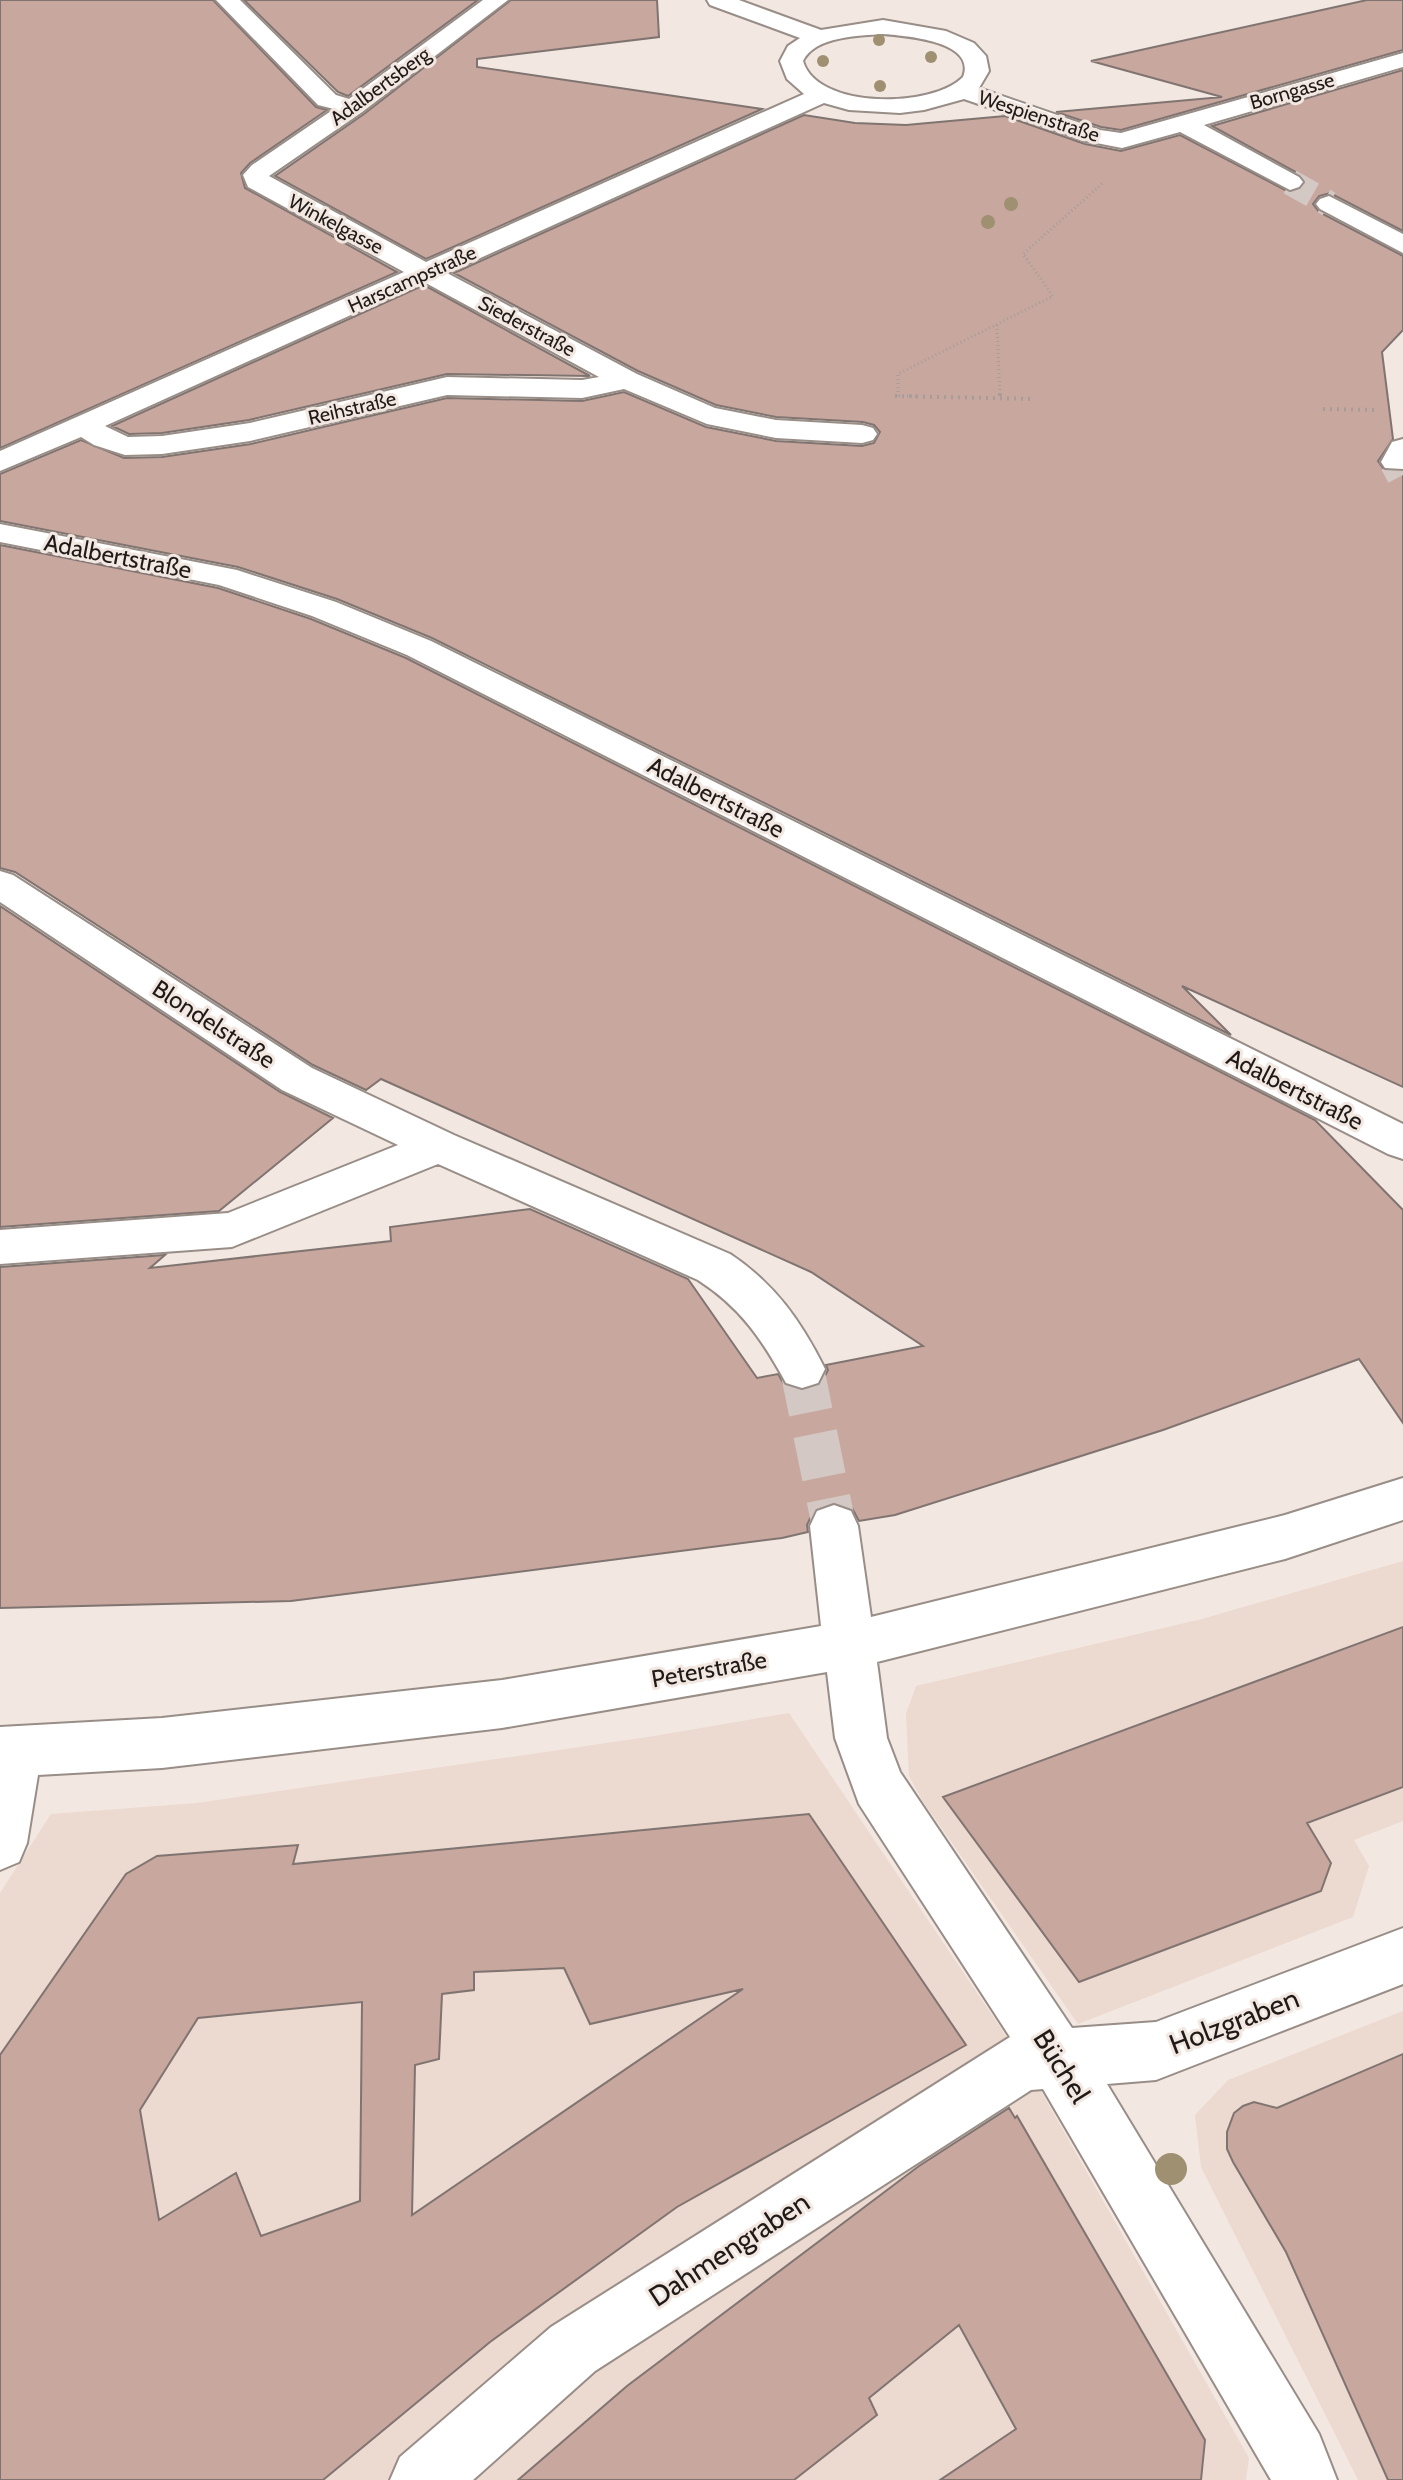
<svg xmlns="http://www.w3.org/2000/svg" width="1403" height="2480" viewBox="0 0 1403 2480" font-family="Cabin,sans-serif">
<rect width="100%" height="100%" fill="#f3e7e1"/>
<!-- built -->
<path fill="#ecd9cf" d="M1403,1561V1821L1354,1840L1369,1866L1353,1917L1078,2024L922,1800L909,1776L906,1714L916,1686L1202,1619Z
M789,1713L1010,2042L565,2324L387,2480H0V1893L51,1814L197,1803L654,1736Z
M1403,2011V2480H1358L1201,2167L1195,2115L1228,2080Z
M1034,2079L1249,2458L1246,2480H463L598,2360Z"/>
<!-- building -->
<path fill="#c8a79f" stroke="#807471" stroke-width="2" fill-rule="evenodd" d="M0,0H213L316,107L327,110L250,163L241,173L245,188L397,272L0,448Z
M244,0H478L348,96L338,92Z
M511,0H657L659,37L477,59V67L762,109L426,259L275,176L364,114Z
M1367,0H1403V50L1121,130L1101,127L1056,112L1222,97L1091,61Z
M1403,70V231L1330,193L1319,196L1313,204L1319,212L1403,256V330L1382,352L1393,439L1378,461L1385,471L1403,472V1087L1182,986L1231,1035L432,638L337,599L238,567L0,521V474L81,440L124,458L162,457L251,444L447,398L582,401L624,392L706,427L776,441L862,446L874,443L880,432L874,425L863,422L776,417L716,405L638,371L454,273L804,115L855,123L906,125L1005,116L1085,144L1121,151L1180,135L1291,193L1305,184L1301,175L1212,126Z
M424,285L590,376L447,374L249,420L162,433L129,434L112,426Z
M0,545L218,588L311,619L406,658L1315,1120L1403,1210V1423L1359,1359L1163,1430L895,1515L859,1521L852,1508L833,1502L814,1510L807,1525L808,1532L782,1538L291,1601L0,1608V1267L165,1255L150,1268L391,1241L390,1227L530,1209L688,1279L757,1378L778,1374L785,1386L803,1391L821,1384L828,1370L826,1365L923,1346L811,1272L381,1079L366,1090L313,1065L15,872L0,868Z
M0,906L280,1092L333,1118L219,1211L0,1227Z
M1403,1627V1787L1307,1823L1331,1863L1321,1891L1079,1982L943,1797Z
M809,1814L966,2045L677,2207L490,2342L323,2480H0V2055L126,1874L157,1856L298,1845L293,1864ZM564,1968L590,2024L743,1989L412,2215L415,2065L439,2059L442,1994L474,1990V1972ZM362,2002L360,2201L261,2236L236,2173L159,2220L140,2110L198,2018Z
M1403,2054V2480H1388L1286,2252L1233,2162L1227,2149V2132L1234,2113L1243,2106L1254,2102L1277,2108Z
M1009,2108L1015,2118L1017,2116L1205,2440L1201,2480H940L1016,2429L959,2325L869,2398L877,2415L794,2480H518L627,2386L919,2166Z"/>
<g fill="none" stroke-linecap="round" stroke-linejoin="round">
<!-- minor-tunnel-far2 -->
<path stroke="#d3c8c3" stroke-width="26" stroke-dasharray="26 13" stroke-linecap="butt" d="M1290,182L1329,204"/>
<!-- minor-tunnel-far1 -->
<path stroke="#d3c8c3" stroke-width="33" stroke-dasharray="33 17" stroke-linecap="butt" d="M1396,462L1403,475"/>
<!-- minor-tunnel -->
<path stroke="#d3c8c3" stroke-width="44" stroke-dasharray="44 22" stroke-linecap="butt" d="M802,1369L834,1526"/>
<!-- minor casing -->
<g stroke="#988d87" stroke-width="4">
<path id="minor" d="M216,0H240L336,95L349,99L483,0H508L362,112L269,176L426,262L804,94L787,79L780,61L788,46L800,38L710,5L707,0H739L821,30L883,20L946,31L974,43L986,56L989,71L979,88L1100,130L1121,133L1403,53V67L1204,125L1299,177L1303,182L1299,187L1290,190L1180,132L1122,148L1086,141L964,99L924,110L900,113L849,110L824,103L447,273L637,374L715,408L776,420L862,425L873,428L877,434L873,440L862,443L776,438L707,424L624,389L582,398L447,395L250,441L162,454L125,455L94,445L81,437L0,471V451L404,272L248,187L243,175L252,165L334,109L318,105ZM883,34C906,36 977,41 963,77C933,108 817,110 803,61C815,36 859,36 883,34ZM424,282L599,377L582,380L447,377L250,423L162,436L128,437L105,426Z
M1329,196L1403,234V253L1320,209L1316,204L1320,199Z
M1403,439V469L1385,468L1381,462L1392,442Z
M0,524L237,570L336,602L431,641L1403,1124V1159L1388,1154L407,655L312,616L219,585L0,542Z
M0,871L13,875L312,1068L454,1135L730,1254C775,1284 801,1321 825,1369L818,1383L802,1388L786,1383C762,1339 740,1307 698,1280L438,1164L232,1247L0,1264V1230L228,1213L398,1145L282,1090L0,902Z
M1403,1478V1520L1285,1559L877,1662L887,1738L900,1772L1072,2028L1156,2022L1403,1928V1984L1156,2080L1107,2084L1319,2434L1337,2480H1271L1043,2089L1031,2090L595,2371L473,2480H390L400,2457L551,2327L1010,2037L859,1804L835,1738L827,1672L502,1728L162,1768L38,1775L27,1843L19,1862L0,1870V1727L162,1718L502,1680L821,1626L810,1526L817,1511L834,1505L851,1511L858,1526L871,1617L1285,1515Z"/>
</g>
<!-- path-far1 -->
<path stroke="#a69d98" stroke-width="3" stroke-dasharray="1 3" stroke-linecap="butt" d="M997,325L1000,396
M895,396H917
M898,396V374L1053,296L1023,254L1104,182"/>
<!-- path -->
<path stroke="#a69d98" stroke-width="4" stroke-dasharray="2 5" stroke-linecap="butt" d="M1000,394V398
M895,396L1035,399
M1323,409L1374,410"/>
<!-- minor -->
<use href="#minor" fill="#fff" fill-rule="evenodd"/>
</g>
<!-- trees -->
<g fill="#9e9071">
<circle cx="879" cy="40" r="6"/>
<circle cx="931" cy="57" r="6"/>
<circle cx="823" cy="61" r="6"/>
<circle cx="880" cy="86" r="6"/>
<circle cx="1011" cy="204" r="7"/>
<circle cx="988" cy="222" r="7"/>
<circle cx="1171" cy="2169" r="16"/>
</g>
<g text-anchor="middle" dominant-baseline="central" stroke-width="6" stroke-linejoin="round" paint-order="stroke">
<!-- far-street labels -->
<g font-size="20" fill="#1f1a18" stroke="#f3e7e1">
<text transform="translate(380 86) rotate(-36)">Adalbertsberg</text>
<text transform="translate(1292 91) rotate(-16)">Borngasse</text>
<text transform="translate(1039 116) rotate(18)">Wespienstraße</text>
<text transform="translate(336 224) rotate(28)">Winkelgasse</text>
<text transform="translate(412 279) rotate(-24)">Harscampstraße</text>
<text transform="translate(527 326) rotate(28)">Siederstraße</text>
<text transform="translate(352 408) rotate(-13)">Reihstraße</text>
</g>
<!-- street labels -->
<g font-size="24" fill="#1f1a18" stroke="#f3e7e1">
<text transform="translate(118 556) rotate(11)">Adalbertstraße</text>
<text transform="translate(716 797) rotate(27)">Adalbertstraße</text>
<text transform="translate(214 1024) rotate(33)">Blondelstraße</text>
<text transform="translate(1295 1089) rotate(27)">Adalbertstraße</text>
<text transform="translate(709 1669) rotate(-10)">Peterstraße</text>
</g>
<!-- near-street labels -->
<g font-size="28" fill="#1f1a18" stroke="#f3e7e1">
<text transform="translate(1234 2021) rotate(-21)">Holzgraben</text>
<text transform="translate(1062 2066) rotate(58)">Büchel</text>
<text transform="translate(729 2249) rotate(-33)">Dahmengraben</text>
</g>
</g>
</svg>
